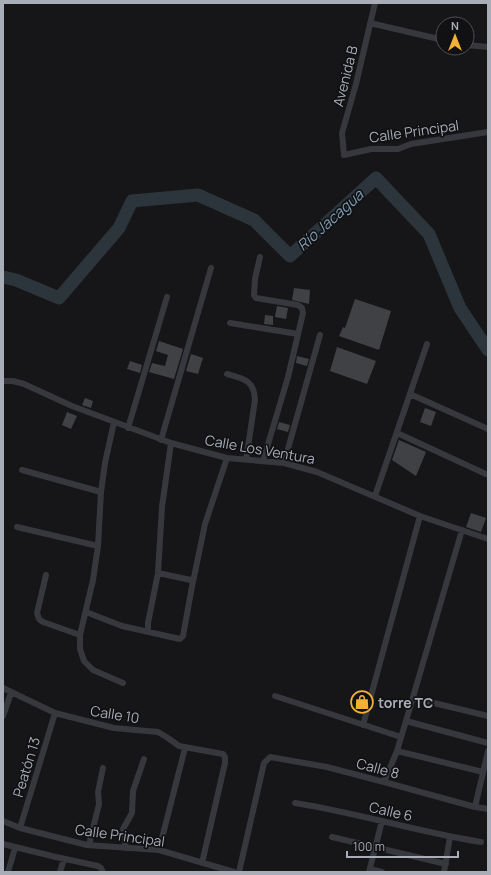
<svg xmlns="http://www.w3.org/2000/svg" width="491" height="875" viewBox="0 0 491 875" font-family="Manrope,sans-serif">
<rect width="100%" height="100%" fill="#161618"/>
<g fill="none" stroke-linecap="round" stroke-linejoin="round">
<!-- river -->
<path stroke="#2c353c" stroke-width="13" d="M3,277L16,280L59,298L119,228L132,201L198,195L254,220L290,256L376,178L429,234L460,308L488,350"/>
</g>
<!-- building -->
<path fill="#404145" d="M294,288L310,290L309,304L292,300Z
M355,299L391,311L379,350L339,336L343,327L345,328Z
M277,306L288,308L286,319L275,317Z
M265,315L273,316V325L264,324Z
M159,341L183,349L174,379L149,372L152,363L165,366L168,355L156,351Z
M337,347L376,361L367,384L330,371Z
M191,354L203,358L198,374L186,371Z
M297,356L309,359L307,366L296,363Z
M130,361L142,365L140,373L127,369Z
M85,398L93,401L91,408L82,405Z
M425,408L436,412L431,426L420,422Z
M67,412L77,416L71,429L62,425Z
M279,422L290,425L288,432L277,429Z
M399,440L426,452L416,476L392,460Z
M471,513L486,518L481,532L466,527Z"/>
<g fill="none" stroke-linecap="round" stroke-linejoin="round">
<!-- minor -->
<path stroke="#37383d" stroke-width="6" d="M375,3L356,84L342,133L344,155L371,149H398L411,144L488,132
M370,23L443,40
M467,45L488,47
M260,257L255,279L254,295L256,298L298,305L302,308L303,313L288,377L263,461
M230,323L298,334
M227,374C244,379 254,380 255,400L246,460
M3,381H13L24,384L72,406L171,443L227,458L284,463L317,472L420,516L488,539
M410,394L488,429
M114,422L105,463L101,492L98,546L93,580L80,635V649L84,661L93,670L123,683
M128,428L167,297
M397,433L488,475
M161,440L211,268
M284,463L320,335
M22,470L101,492
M375,496L427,344
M17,527L98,546
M46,575L37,613L39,619L43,622L80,635
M193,582L205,524L227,458
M86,612L122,626L180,639L183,636L193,581L191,580L158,573
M148,631V623L158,573L162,507L171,443
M3,688L55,713L114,728L158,732L168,738L179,746L223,754L225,757V763L202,863
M275,696L401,737
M413,698L488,716
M3,716L11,693
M406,721L488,743
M363,725L420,516
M397,751L483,772
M384,782L397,751L406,721L462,530
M295,803C358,813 418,832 481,842
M475,807L488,751
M3,821L20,828L87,845L159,850L234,872
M20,828L55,713
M332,837L446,864
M3,844L56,857L98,866L101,868L103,872
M89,845L99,804L98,792L103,768
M126,848L123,829L132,813L133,791L144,759
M159,850L185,748
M370,869L382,872
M8,872L15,848
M60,872L64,859
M239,872L264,763L270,757L327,767L384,782L475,807L488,809
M369,872L382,821
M444,872L450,837"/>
</g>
<!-- icons -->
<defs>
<g id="shop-ring" transform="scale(1.15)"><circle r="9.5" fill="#111113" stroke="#f2b134" stroke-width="1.5"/><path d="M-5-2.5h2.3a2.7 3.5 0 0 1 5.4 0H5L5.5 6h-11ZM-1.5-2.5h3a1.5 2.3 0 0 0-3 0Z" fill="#f2b134"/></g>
</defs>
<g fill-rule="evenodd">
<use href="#shop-ring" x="362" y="702"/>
</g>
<g text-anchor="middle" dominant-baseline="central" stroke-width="3.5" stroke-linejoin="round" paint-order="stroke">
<!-- street labels -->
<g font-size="14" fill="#a8adb8" stroke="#111113">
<text transform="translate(345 76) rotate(-76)">Avenida B</text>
<text transform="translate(414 131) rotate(-8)">Calle Principal</text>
<text transform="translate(260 449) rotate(10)">Calle Los Ventura</text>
<text transform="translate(115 714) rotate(9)">Calle 10</text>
<text transform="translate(26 767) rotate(-73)">Peatón 13</text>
<text transform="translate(378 768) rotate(15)">Calle 8</text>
<text transform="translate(391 811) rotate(13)">Calle 6</text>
<text transform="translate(120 835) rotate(8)">Calle Principal</text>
</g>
<!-- poi labels -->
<g font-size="14" font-weight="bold" fill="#a8adb8" stroke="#111113" text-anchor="start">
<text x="378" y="702">torre TC</text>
</g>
<!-- water labels -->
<g font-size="15" font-style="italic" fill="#7f9bb3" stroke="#111113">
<text transform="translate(330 220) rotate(-42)">Río Jacagua</text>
</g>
</g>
<!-- border -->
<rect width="491" height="875" fill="none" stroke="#a8adb8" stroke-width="8"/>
<!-- north arrow -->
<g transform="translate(455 36)"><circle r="19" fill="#111113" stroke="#4d4f55"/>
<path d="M0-3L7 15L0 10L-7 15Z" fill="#f2b134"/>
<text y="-6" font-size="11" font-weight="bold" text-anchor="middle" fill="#a8adb8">N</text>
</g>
<!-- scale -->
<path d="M347 851v6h111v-6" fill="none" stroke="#a8adb8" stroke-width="2"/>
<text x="353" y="851" font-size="12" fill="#a8adb8" stroke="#111113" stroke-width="3" paint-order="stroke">100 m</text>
</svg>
